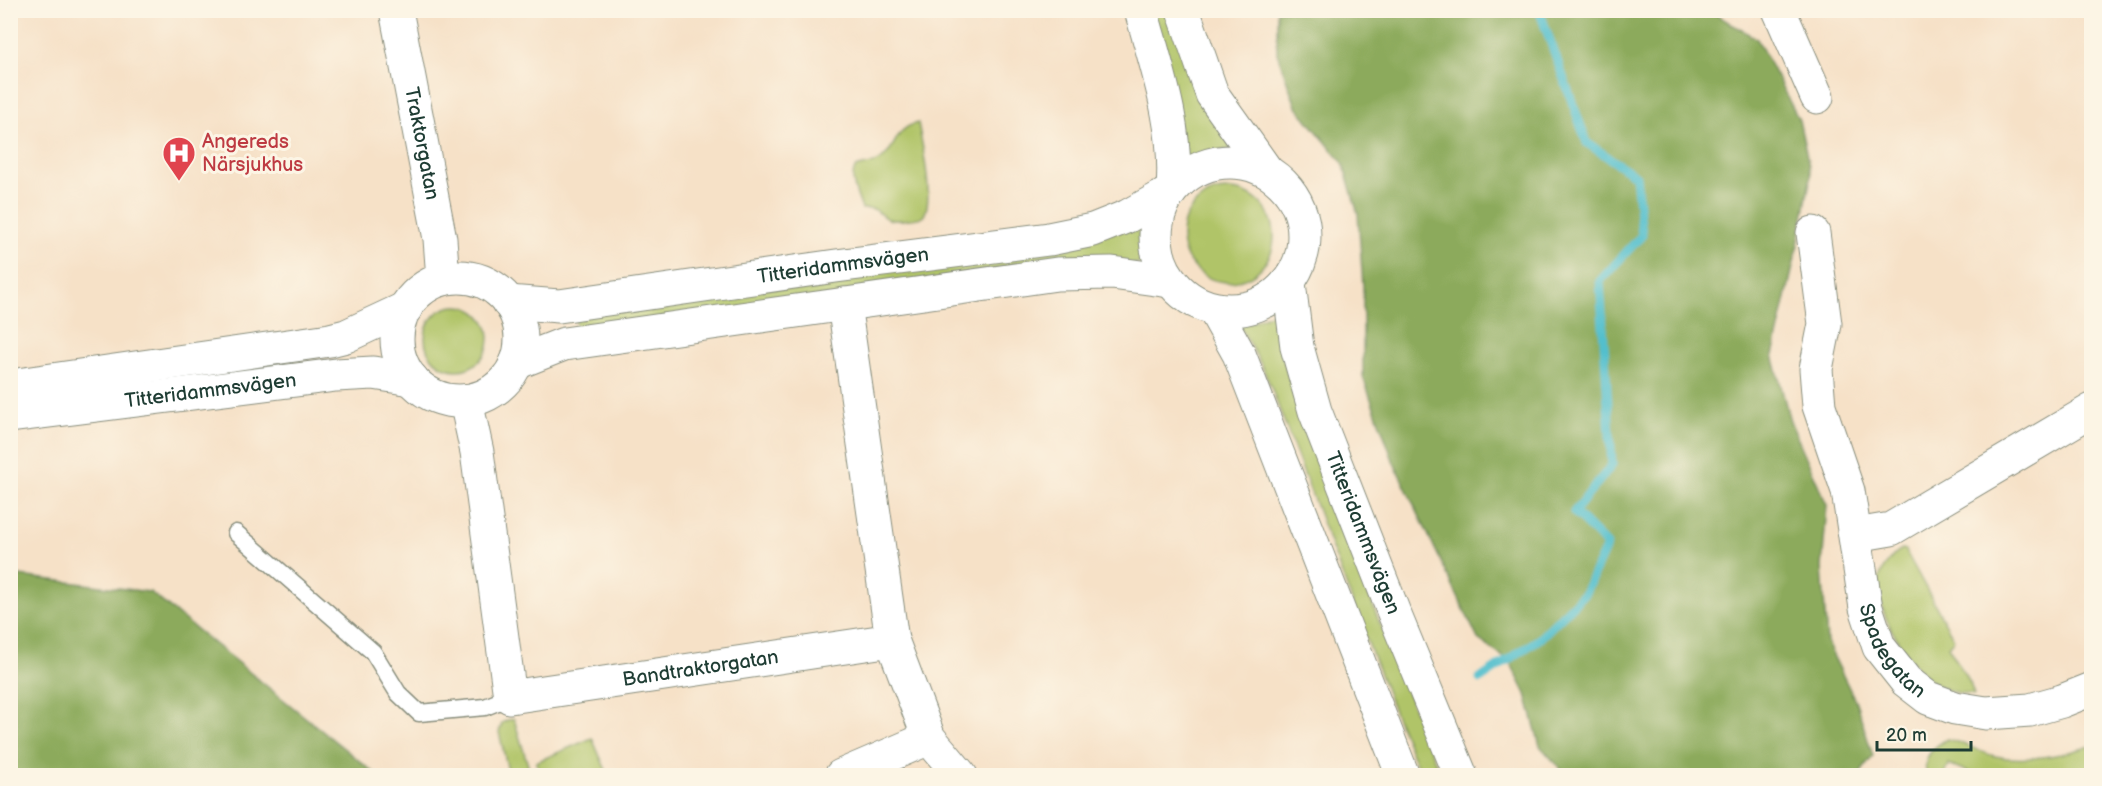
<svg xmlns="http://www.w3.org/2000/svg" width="2102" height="786" viewBox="0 0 2102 786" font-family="'Balsamiq Sans',sans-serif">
<rect width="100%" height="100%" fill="#fcf5e5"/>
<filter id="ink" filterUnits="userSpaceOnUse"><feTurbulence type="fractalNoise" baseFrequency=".0167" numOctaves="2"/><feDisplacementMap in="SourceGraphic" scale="12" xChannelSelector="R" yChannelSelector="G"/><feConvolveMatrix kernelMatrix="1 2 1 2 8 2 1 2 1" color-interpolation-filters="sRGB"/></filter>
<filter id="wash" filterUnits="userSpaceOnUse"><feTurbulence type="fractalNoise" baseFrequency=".008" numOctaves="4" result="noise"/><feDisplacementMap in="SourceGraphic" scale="24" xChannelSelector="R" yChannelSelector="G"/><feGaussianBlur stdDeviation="1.35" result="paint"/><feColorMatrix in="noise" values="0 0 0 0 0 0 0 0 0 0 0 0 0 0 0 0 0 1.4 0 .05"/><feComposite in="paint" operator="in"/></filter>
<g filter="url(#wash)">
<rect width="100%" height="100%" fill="#f6e1c7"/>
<!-- green -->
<path fill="#b0c468" stroke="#68804e" stroke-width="1.5" d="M1151,11H1171L1232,149L1203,154L1187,160Z
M918,123C922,144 935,200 923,217C912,219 899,222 888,219C875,214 882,207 862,209C858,197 849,180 855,168C864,165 874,165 882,159C898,146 894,128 918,123Z
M1182 236a46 46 0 1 1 92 0a46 46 0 1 1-92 0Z
M1138,227L1140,247L1144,263L577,330L574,314Z
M425 338a32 32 0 1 1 64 0a32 32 0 1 1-64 0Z
M1271,314H1274L1275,319C1287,388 1314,454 1339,518C1372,604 1405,690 1441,775H1421L1395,714L1271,387L1262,366L1240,327L1239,324L1251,322Z
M1902,549L1905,550L1954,639L1948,646L1970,683L1974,695C1964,693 1952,693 1943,688C1914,675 1878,617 1878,586C1878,576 1883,568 1889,561C1893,556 1896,552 1902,549Z
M514,719L531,775H509L499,732L502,723L507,720Z
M592,738L608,775H542L536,762Z
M1947,739C1964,743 1979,752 1995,756C2027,763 2062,755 2091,746V770L2070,776L1983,775L1973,774L1949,764L1945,775H1927C1921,758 1933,747 1947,739Z"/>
<!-- forest -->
<path fill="#8caa5c" stroke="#567448" stroke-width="1.5" d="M1277,10L1710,11L1757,39L1799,120L1811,175L1799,240L1773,355L1790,421L1827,505L1822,567L1827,643L1856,702L1873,756L1859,775H1566L1540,746L1526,694L1510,662L1478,639L1394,463L1363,377V286L1358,214L1343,163L1296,106L1277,53Z
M11,575L150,592L377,775H11Z"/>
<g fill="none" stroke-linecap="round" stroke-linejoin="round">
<!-- stream -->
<path stroke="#53bfcd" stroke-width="9" d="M1480,679L1539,639L1585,593L1607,545L1574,512L1612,465L1600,281L1642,235L1636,176L1587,143L1539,10"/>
</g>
</g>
<g filter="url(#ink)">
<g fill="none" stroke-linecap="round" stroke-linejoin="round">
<!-- service casing -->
<g stroke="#8a8f7e" stroke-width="19">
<path id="service" d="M236,533L373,652L398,693L419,713L485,707L510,697"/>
</g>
<!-- minor casing -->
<g stroke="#8a8f7e" stroke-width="35">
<g id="minor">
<path id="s1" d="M396,10L440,239L443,279"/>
<path d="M1141,10C1157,69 1178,127 1173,188"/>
<path d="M1183,10L1212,94L1266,170"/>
<path d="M1779,10L1817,97"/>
<path id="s2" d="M1813,233L1825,324L1816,369L1819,406L1848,491L1866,608L1879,647L1906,681L1928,698L1955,708L1986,713L2030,710L2062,701L2092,689"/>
<path d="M844,304L892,640L929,738L961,776"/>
<path id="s3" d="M466,401L477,452L510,697L892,640"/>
<path d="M1856,535L1891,529L2092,410"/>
<path d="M841,776L929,738"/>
</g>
</g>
<!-- tertiary casing -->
<g stroke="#8a8f7e" stroke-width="35">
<g id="tertiary">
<circle cx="1230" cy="236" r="74"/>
<circle cx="459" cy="339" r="62"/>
<path id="s4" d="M1289,283L1297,347L1315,411L1394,613L1461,776"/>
<path id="s5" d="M508,302L559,306L836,266L1049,239L1093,230L1128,216L1169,193"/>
<path d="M1214,309L1239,354L1403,776"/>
<path d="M516,363L564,344L1057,274L1112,273L1170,281"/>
<path d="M10,386L330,340L346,336L406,308"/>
<path id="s6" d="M10,416L336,375L373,373L412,379"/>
</g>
</g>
<!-- service -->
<use href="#service" stroke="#fff" stroke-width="16"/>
<!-- minor -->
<use href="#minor" stroke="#fff" stroke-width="33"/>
<!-- tertiary -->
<use href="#tertiary" stroke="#fff" stroke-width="33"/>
</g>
</g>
<!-- icons -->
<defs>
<g id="hospital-pin" transform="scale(1.725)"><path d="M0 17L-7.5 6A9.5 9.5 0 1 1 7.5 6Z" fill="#e0444e" stroke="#fcf5e5"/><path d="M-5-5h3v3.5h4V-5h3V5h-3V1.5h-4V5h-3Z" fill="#fff"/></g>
</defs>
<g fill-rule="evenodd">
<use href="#hospital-pin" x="179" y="153"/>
</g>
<g text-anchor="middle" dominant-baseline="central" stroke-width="6" stroke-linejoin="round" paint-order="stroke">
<!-- health labels -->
<g font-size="20" fill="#be3a42" stroke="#fcf5e5" text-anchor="start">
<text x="202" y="142">Angereds<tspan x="202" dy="23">Närsjukhus</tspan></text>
</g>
<!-- street labels -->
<g font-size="20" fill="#1f3d34" stroke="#fcf5e5">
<text stroke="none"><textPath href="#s1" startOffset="136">Traktorgatan</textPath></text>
<text stroke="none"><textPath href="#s5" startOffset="338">Titteridammsvägen</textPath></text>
<text stroke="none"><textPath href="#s6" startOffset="202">Titteridammsvägen</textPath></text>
<text stroke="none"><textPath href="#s4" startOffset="262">Titteridammsvägen</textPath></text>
<text stroke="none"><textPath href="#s2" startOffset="434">Spadegatan</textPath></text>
<text stroke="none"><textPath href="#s3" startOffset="492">Bandtraktorgatan</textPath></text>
</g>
</g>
<!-- margin -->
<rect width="2102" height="786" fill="none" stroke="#fcf5e5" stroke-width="36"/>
<!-- scale -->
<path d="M1877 741v9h94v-9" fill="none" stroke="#1f3d34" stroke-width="3"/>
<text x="1886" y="741" font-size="18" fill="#1f3d34" stroke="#fcf5e5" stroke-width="4.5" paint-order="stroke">20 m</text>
</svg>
